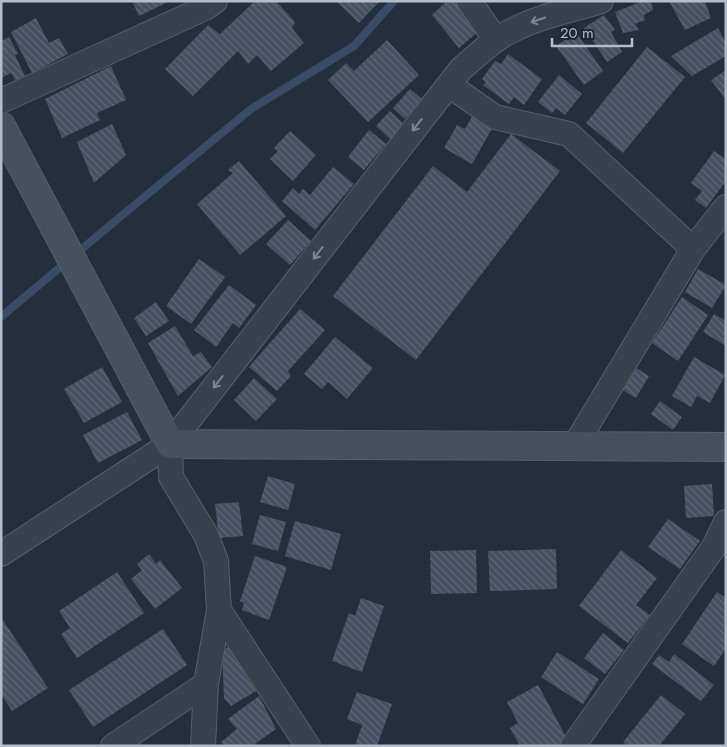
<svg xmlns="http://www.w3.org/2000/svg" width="727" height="747" viewBox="0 0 727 747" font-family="Jost,sans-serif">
<defs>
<pattern id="building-back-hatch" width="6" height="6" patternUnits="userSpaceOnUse" patternTransform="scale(1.25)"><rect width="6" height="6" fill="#455162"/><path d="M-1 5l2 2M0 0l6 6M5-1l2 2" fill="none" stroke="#5d6877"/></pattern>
</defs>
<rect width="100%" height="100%" fill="#242f3e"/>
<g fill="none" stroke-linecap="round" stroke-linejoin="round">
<!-- stream -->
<path stroke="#394c67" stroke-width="8" d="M1,317L114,222L251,109L354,46L394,1"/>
</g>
<!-- building -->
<path fill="url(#building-back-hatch)" d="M132,1H170L139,16Z
M255,1H276L295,22L292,28L304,43L271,71L257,55L248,64L238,51L193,96L165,69L208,25L220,34Z
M336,1H380L359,23Z
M447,1H454L479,31L459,48L432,15Z
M643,1H651L653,10L644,15L645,20L635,24L639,30L623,33L615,12Z
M669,1H705L711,18L685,30Z
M604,15L615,30L611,32L622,52L607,62L584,28Z
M36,18L49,43L59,38L68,54L32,73L11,32Z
M718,28L726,43V56L692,76L671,56Z
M576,32L603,71L584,85L556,46Z
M9,37L18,54L15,55L25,76L16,81L11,73L1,78V41Z
M387,40L419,75L368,122L328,80L346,63L354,71Z
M647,47L685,77L623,153L586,123Z
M508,54L542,79L524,105L514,97L509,104L483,85L486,82L482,79L495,61L501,64Z
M111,66L126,100L97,113L100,120L62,138L45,99Z
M726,70V100L711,80Z
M559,75L582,94L565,115L556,108L552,113L538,102Z
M410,89L423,100L405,119L393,108Z
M390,111L406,126L392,141L376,126Z
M474,113L494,125L472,164L444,148L457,125L465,129Z
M112,124L126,155L94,183L77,142Z
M369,130L386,144L364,170L348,157Z
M290,131L316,155L293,181L270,159L278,151L274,148Z
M511,134L560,171L416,360L333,296L433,166L467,192Z
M714,151L726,159V181L706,208L695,200L702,191L691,183Z
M239,161L286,216L240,255L197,204L233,173L228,170Z
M333,167L354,184L315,230L282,201L293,188L299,194L303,189L310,195Z
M288,220L311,241L290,265L266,244Z
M199,259L225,277L191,324L166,306Z
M698,269L726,285L712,308L685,292Z
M229,285L256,305L239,328L233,323L216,347L194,330Z
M682,297L708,315L678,361L652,343Z
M156,302L169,321L146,336L134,318Z
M300,309L325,330L288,371L291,376L277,391L249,367Z
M714,314L726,321V346L703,332Z
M175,326L193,356L201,352L212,367L178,396L148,343Z
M335,337L373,368L347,399L328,382L322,389L304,374Z
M694,357L725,375L710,403L697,396L691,407L672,396Z
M102,367L122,402L84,423L64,389Z
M635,367L649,376L636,398L621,389Z
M254,378L277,399L256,421L234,400Z
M660,401L682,417L673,430L651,414Z
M127,412L142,440L98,463L83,435Z
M268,476L295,484L288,510L260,502Z
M712,484L714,516L686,518L684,486Z
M239,502L243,536L219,538L215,504Z
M260,515L286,522L278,551L252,544Z
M668,519L700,541L680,569L648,547Z
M295,521L341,534L331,570L285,556Z
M556,549L557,589L490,591L488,551Z
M476,550L477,593L431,594L430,551Z
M621,550L657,578L636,605L650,615L628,643L579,606Z
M149,554L156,564L160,560L182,588L155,609L131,579L142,570L137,564Z
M255,556L287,567L269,620L242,610L244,603L240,601Z
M117,572L144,613L77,658L61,634L70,628L59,611Z
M717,592L726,598V648L714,666L682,644Z
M361,598L384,606L362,672L332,661L349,613L355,616Z
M1,617L48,688L12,711L1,694Z
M163,629L187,665L93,727L69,690Z
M603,633L624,650L605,674L584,658Z
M229,647L256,691L231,706L224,698L222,650Z
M557,652L599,679L583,704L541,677Z
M674,654L714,685L701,701L652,664L659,655L669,662Z
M538,685L570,744L568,746H520L510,728L518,723L507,702Z
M357,692L392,704L377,746H355L362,725L347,719Z
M661,695L685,714L659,746H628L623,742Z
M259,696L276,729L252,746H224L221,742L237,729L228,719Z"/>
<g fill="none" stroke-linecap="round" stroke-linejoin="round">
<!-- street casing -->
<g stroke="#565f6c" stroke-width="26">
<path id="street" d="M469,1L496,40
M449,85L495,117L569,134L693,249
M1,101L205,8L215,1
M170,444L171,477L206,535L216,561L219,610L308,746
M574,447L693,249L726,207
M1,554L170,444L461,69C477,56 493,39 513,30C540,16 572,10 601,1
M113,746L206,684
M203,746L206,684L219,610
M573,746L714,547L726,522"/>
</g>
<!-- secondary casing -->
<g stroke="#565f6c" stroke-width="30">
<path id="secondary" d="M1,126L170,444L726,447"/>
</g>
<!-- street -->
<use href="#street" stroke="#38414e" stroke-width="24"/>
<!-- secondary -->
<use href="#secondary" stroke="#465061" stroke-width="28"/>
</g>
<!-- one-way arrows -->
<defs><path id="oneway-shaft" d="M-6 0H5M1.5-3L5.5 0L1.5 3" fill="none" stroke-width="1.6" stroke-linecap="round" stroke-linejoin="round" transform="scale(1.25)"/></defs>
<g stroke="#7c8592">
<use href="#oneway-shaft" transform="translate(538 20) rotate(161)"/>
<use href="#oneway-shaft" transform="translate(417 125) rotate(128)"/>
<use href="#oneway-shaft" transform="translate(318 253) rotate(128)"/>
<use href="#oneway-shaft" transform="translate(218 382) rotate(128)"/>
</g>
<!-- border -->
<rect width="727" height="747" fill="none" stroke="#b4bcc9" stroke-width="5"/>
<!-- scale -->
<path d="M552 38v8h80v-8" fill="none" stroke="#b4bcc9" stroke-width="2.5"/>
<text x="560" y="38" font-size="15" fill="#b4bcc9" stroke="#1d2633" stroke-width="4" paint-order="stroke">20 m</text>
</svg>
